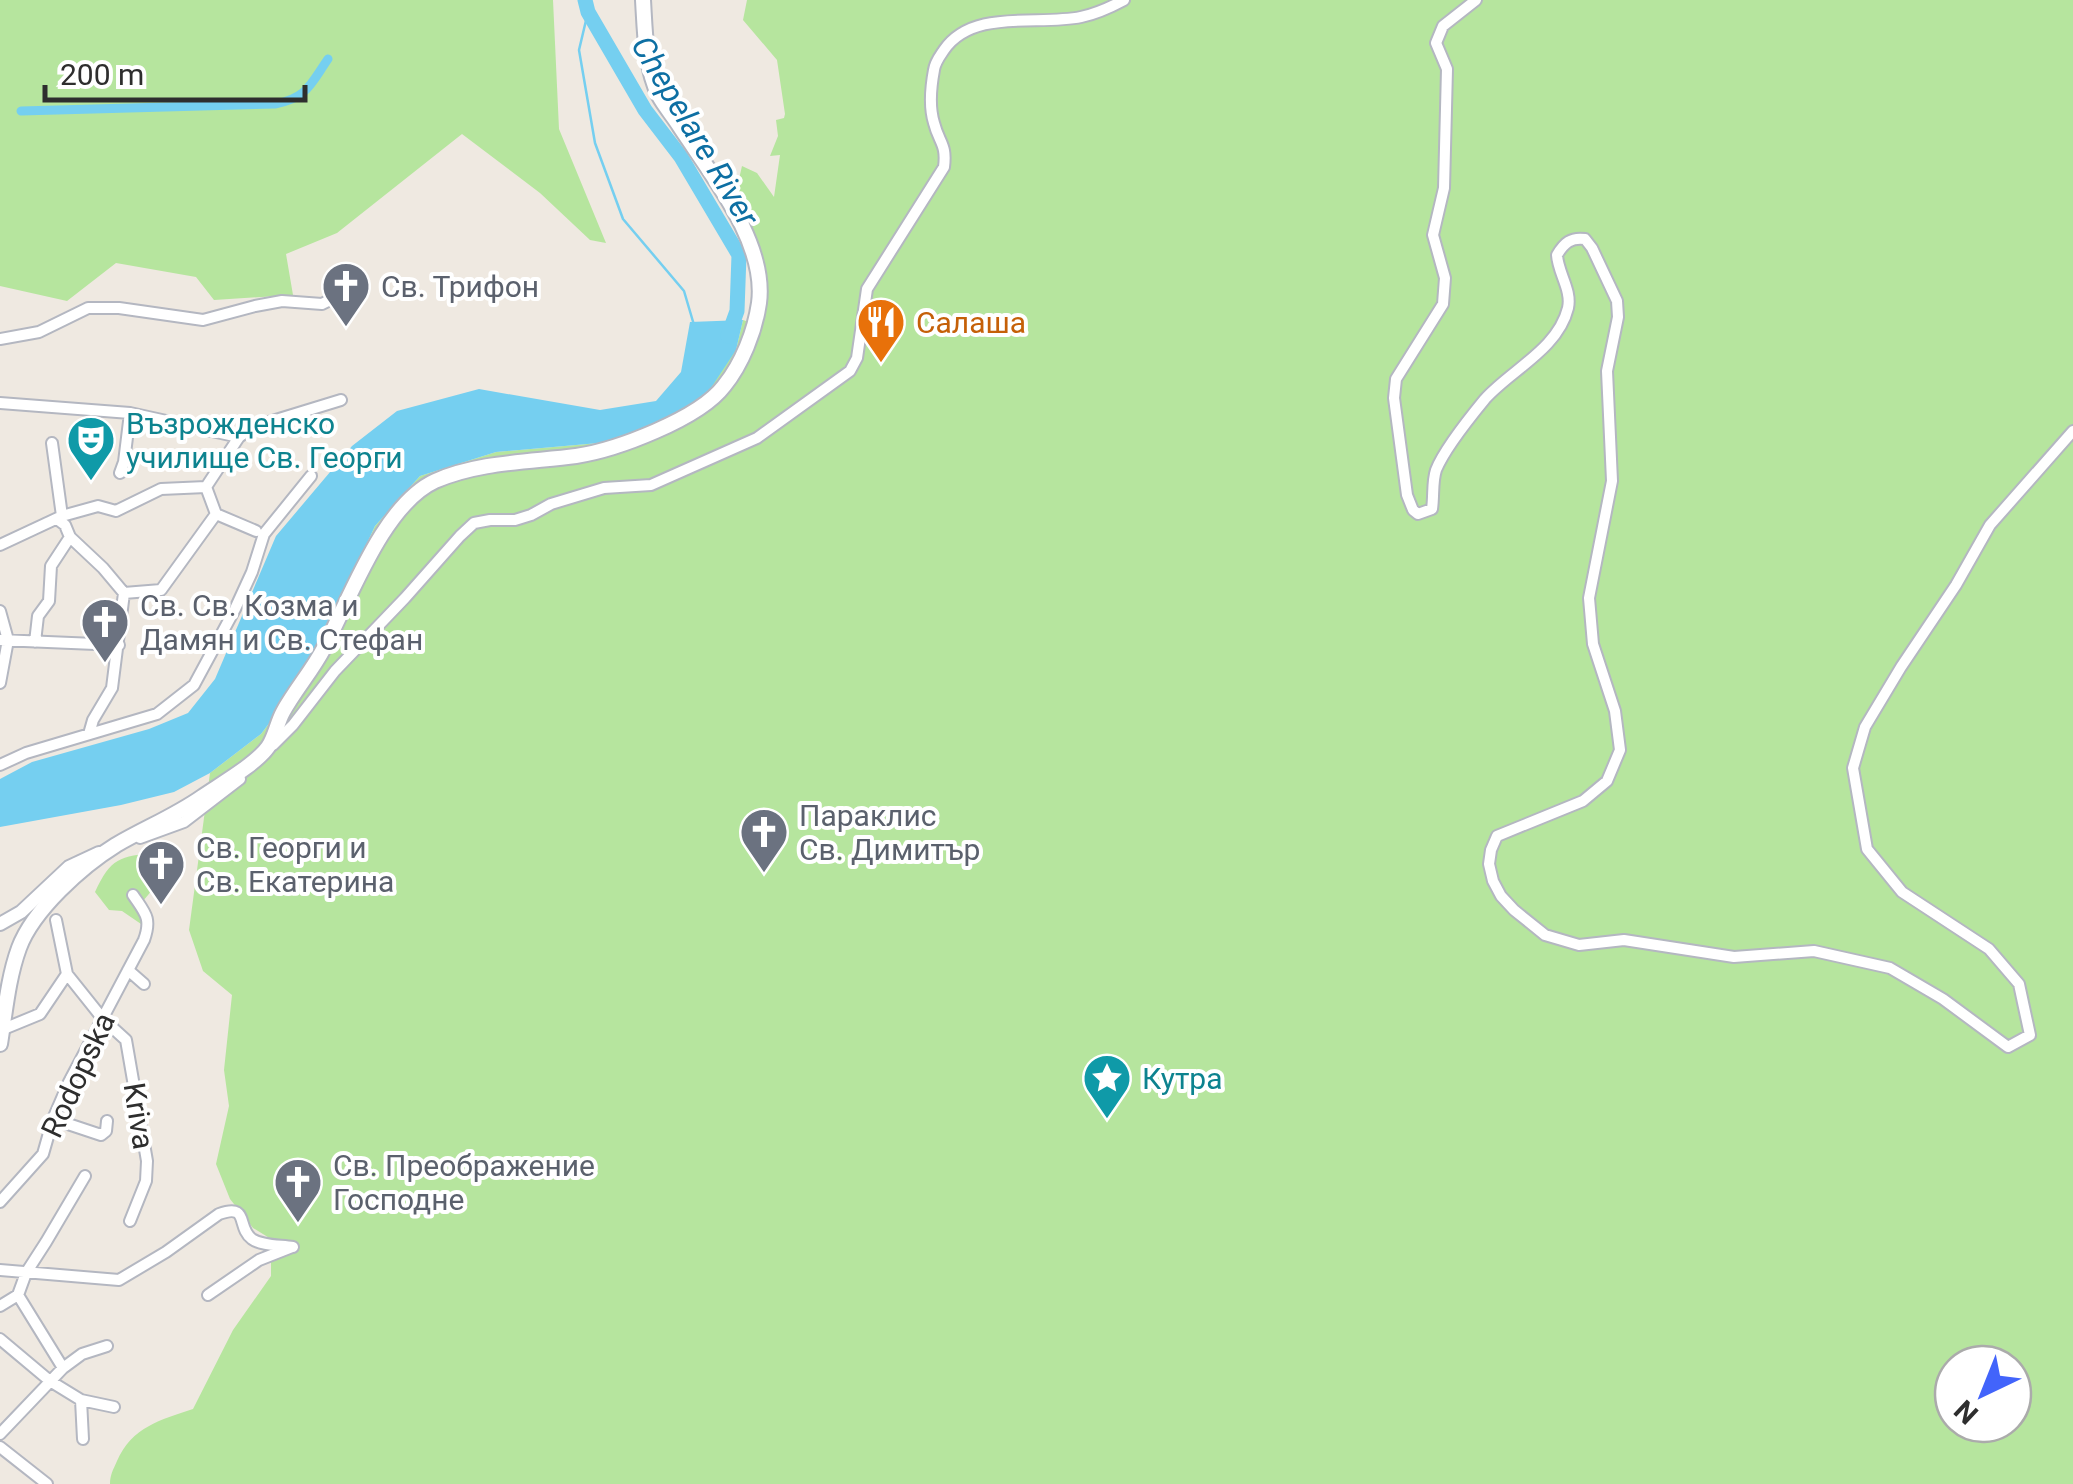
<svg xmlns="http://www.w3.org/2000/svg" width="2073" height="1484" viewBox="0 0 2073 1484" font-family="Roboto,sans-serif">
<rect width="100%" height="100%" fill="#efe9e1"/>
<!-- green -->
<path fill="#b6e59e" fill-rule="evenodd" d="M0,0H553L559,129L606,243L590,240L540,193L462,134L337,233L286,254L293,295L214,300L196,277L116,263L67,301L0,286Z
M747,0H2073V1484H110C110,1475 113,1470 117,1461C132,1427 160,1420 193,1409L233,1330L271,1276V1239L253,1228L230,1199L216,1164L229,1106L224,1070L232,995L203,971L189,930L210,773L261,734L306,675L375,526L420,476L496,452L610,442L736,350L743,320L758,325L763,289L733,205L742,166L757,173L774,197L780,155L770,156L778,136L776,120L784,118L785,114L777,60L743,20ZM1953,1364H2013V1424H1953Z
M157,853L174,864L143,901L145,920L141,924L122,911L109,910L95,892C111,858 119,856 157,853Z"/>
<!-- water -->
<path fill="#75cff0" d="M743,320L736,350L701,403L666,422L610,442L496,452L420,476L375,526L306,675L261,734L210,773L174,792L121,805L0,827V779L32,762L149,729L188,713L215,679L276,536L352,446L397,411L479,389L600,410L656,401L681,372L690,322Z"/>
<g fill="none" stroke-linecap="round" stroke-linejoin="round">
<!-- stream -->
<path stroke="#75cff0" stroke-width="2.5" d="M588,12L579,50L595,143L623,219L684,291L694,325"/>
<!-- canal -->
<path stroke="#75cff0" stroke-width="9" d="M21,111L275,104C307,98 310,85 328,59"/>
<!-- river -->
<path stroke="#75cff0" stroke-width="15" d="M585,0L588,12L645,110L681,157L739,255L737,311L728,336"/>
<!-- minor casing -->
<g stroke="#b4b7c1" stroke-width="14">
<path id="minor" d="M1476,0L1443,26L1436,43L1447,69L1444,188L1433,235L1445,278L1443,304L1396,379L1394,398L1407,495L1413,510L1418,514L1432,509C1434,496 1432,482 1436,470C1444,450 1471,416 1485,399C1511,370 1558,349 1568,308C1572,290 1558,273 1557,255C1564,243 1571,237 1585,239L1592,248L1617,301L1618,317L1607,371L1612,481L1589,598L1593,644L1615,711L1620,750L1607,781L1583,801L1497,836L1491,850L1489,864L1493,881L1501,896L1514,910L1545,935L1579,945L1624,940L1734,957L1814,951L1890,968L1943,999L2008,1047L2030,1035L2019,984L1989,949L1902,892L1867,849L1853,768L1865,727L1901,667L1956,585L1990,525L2073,431
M0,339L39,332L88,308H119L203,320L255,306L282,301L322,304L334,298
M0,403L130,413L239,437
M52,443L62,516
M120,473L124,462L130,413
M216,514L256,531
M57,519L65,525L70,537L103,568L124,593L112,688L93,720L89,734
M0,545L62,516L98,506L116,511L161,489L206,487L239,437L253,427L341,400
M124,593L161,590L216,514L206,487
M0,611L8,640L0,683
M0,640L119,645
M35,642L38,616L49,601L51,566L70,537
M273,745L293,725L335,671L405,598L460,536L474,523L490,520H515L531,515L551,504L604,488L651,485L757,438L850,371L857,358L867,289L944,167C947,144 939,143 934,123C929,107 931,86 934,70C935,62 940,56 944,50C973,8 1038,26 1081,17C1095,14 1111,7 1124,0
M0,765L26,753L157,714L194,685L235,609L252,572L264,534L311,476
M140,838L184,822L240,779
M56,920L67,974L103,1019L126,1040L147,1161L146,1181L130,1221
M128,970L144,984
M1,1030L40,1014L67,974
M53,1119L101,1135L106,1131L107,1121
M0,1202L43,1154L53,1119L69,1082L144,940C152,918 145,913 133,895
M0,1270L119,1280L166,1252L219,1214C250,1203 236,1227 252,1239C262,1246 280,1245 293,1247
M208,1295L259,1260L292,1247
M0,1306L18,1295
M0,1339L50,1381L81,1400L114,1407
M63,1368L18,1295L26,1273L46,1242L85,1176
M81,1400L83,1439
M0,1434L63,1368L82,1354L107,1346
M0,1447L47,1484"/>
</g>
<!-- tertiary casing -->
<g stroke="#b4b7c1" stroke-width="16">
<path id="tertiary" d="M0,924L21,912L69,867L99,853"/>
</g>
<!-- secondary casing -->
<g stroke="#b4b7c1" stroke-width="18">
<path id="secondary" d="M0,1044C5,1013 8,978 19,948C33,910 82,866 116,845C145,828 175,816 202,797C221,784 256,764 268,747C275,737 277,723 283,712C295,690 312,671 324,648C350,599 383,505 435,481C478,462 529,462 576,456C616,450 699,419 724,386C742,364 755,331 759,303C767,243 712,176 680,127C674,117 665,107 659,96C645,66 645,33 643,0"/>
</g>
<!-- minor -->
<use href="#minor" stroke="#fff" stroke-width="10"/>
<!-- tertiary -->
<use href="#tertiary" stroke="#fff" stroke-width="12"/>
<!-- secondary -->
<use href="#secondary" stroke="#fff" stroke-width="14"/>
</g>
<!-- icons -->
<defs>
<g id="church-pin" transform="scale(2.5)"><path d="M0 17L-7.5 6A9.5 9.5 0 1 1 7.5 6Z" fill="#6b7280" stroke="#fff"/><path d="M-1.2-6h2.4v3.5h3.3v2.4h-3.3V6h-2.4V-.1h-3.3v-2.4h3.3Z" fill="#fff"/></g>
<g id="restaurant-pin" transform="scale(2.5)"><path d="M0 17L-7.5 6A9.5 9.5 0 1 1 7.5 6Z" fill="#e8710a" stroke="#fff"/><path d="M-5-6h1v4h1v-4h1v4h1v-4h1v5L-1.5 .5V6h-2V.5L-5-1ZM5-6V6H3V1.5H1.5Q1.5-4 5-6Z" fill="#fff"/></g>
<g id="theatre-pin" transform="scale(2.5)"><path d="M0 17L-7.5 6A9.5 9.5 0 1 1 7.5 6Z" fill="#0f9aa8" stroke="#fff"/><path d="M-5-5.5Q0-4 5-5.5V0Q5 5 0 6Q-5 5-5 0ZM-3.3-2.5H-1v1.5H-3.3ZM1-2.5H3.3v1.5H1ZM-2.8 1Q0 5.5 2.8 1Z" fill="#fff"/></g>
<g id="sight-pin" transform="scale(2.5)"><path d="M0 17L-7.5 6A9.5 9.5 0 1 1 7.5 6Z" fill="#0f9aa8" stroke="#fff"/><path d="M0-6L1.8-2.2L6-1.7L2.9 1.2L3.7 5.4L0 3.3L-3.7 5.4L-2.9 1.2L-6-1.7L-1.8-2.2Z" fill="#fff"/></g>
</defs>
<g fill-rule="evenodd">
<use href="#church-pin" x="346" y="286"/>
<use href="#restaurant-pin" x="881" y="322"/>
<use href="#theatre-pin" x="91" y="440"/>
<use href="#church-pin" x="105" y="622"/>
<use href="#church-pin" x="764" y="832"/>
<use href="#church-pin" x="161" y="864"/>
<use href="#sight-pin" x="1107" y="1078"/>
<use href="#church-pin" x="298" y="1182"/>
</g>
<g text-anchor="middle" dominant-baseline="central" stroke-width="8" stroke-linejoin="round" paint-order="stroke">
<!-- worship labels -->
<g font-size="30" fill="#5b616d" stroke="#fff" text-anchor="start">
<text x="381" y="286">Св. Трифон</text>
<text x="140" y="605">Св. Св. Козма и<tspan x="140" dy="34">Дамян и Св. Стефан</tspan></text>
<text x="799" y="815">Параклис<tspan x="799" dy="34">Св. Димитър</tspan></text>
<text x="196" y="847">Св. Георги и<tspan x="196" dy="34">Св. Екатерина</tspan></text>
<text x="333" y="1165">Св. Преображение<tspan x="333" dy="34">Господне</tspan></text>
</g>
<!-- food labels -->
<g font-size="30" fill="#c56008" stroke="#fff" text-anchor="start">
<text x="916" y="322">Салаша</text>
</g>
<!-- culture labels -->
<g font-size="30" fill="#0d838f" stroke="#fff" text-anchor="start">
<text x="126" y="423">Възрожденско<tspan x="126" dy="34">училище Св. Георги</tspan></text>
<text x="1142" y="1078">Кутра</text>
</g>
<!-- street labels -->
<g font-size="30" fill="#2e2e2e" stroke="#fff">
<text transform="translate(78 1075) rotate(-65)">Rodopska</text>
<text transform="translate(139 1116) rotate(81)">Kriva</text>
</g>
<!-- water labels -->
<g font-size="32" font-style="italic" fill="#0d6fa3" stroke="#fff">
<text transform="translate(695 131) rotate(59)">Chepelare River</text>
</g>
</g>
<!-- north arrow -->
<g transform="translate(1983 1394) rotate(223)"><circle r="48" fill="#ffffff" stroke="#ababab" stroke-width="2.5"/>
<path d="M0-8L18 38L0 25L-18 38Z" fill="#4264fb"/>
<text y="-15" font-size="28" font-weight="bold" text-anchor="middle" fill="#2e2e2e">N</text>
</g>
<!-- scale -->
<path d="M45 85v15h260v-15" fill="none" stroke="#2e2e2e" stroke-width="5"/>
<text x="60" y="85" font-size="30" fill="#2e2e2e" stroke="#ffffff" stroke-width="8" paint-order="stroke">200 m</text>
</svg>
